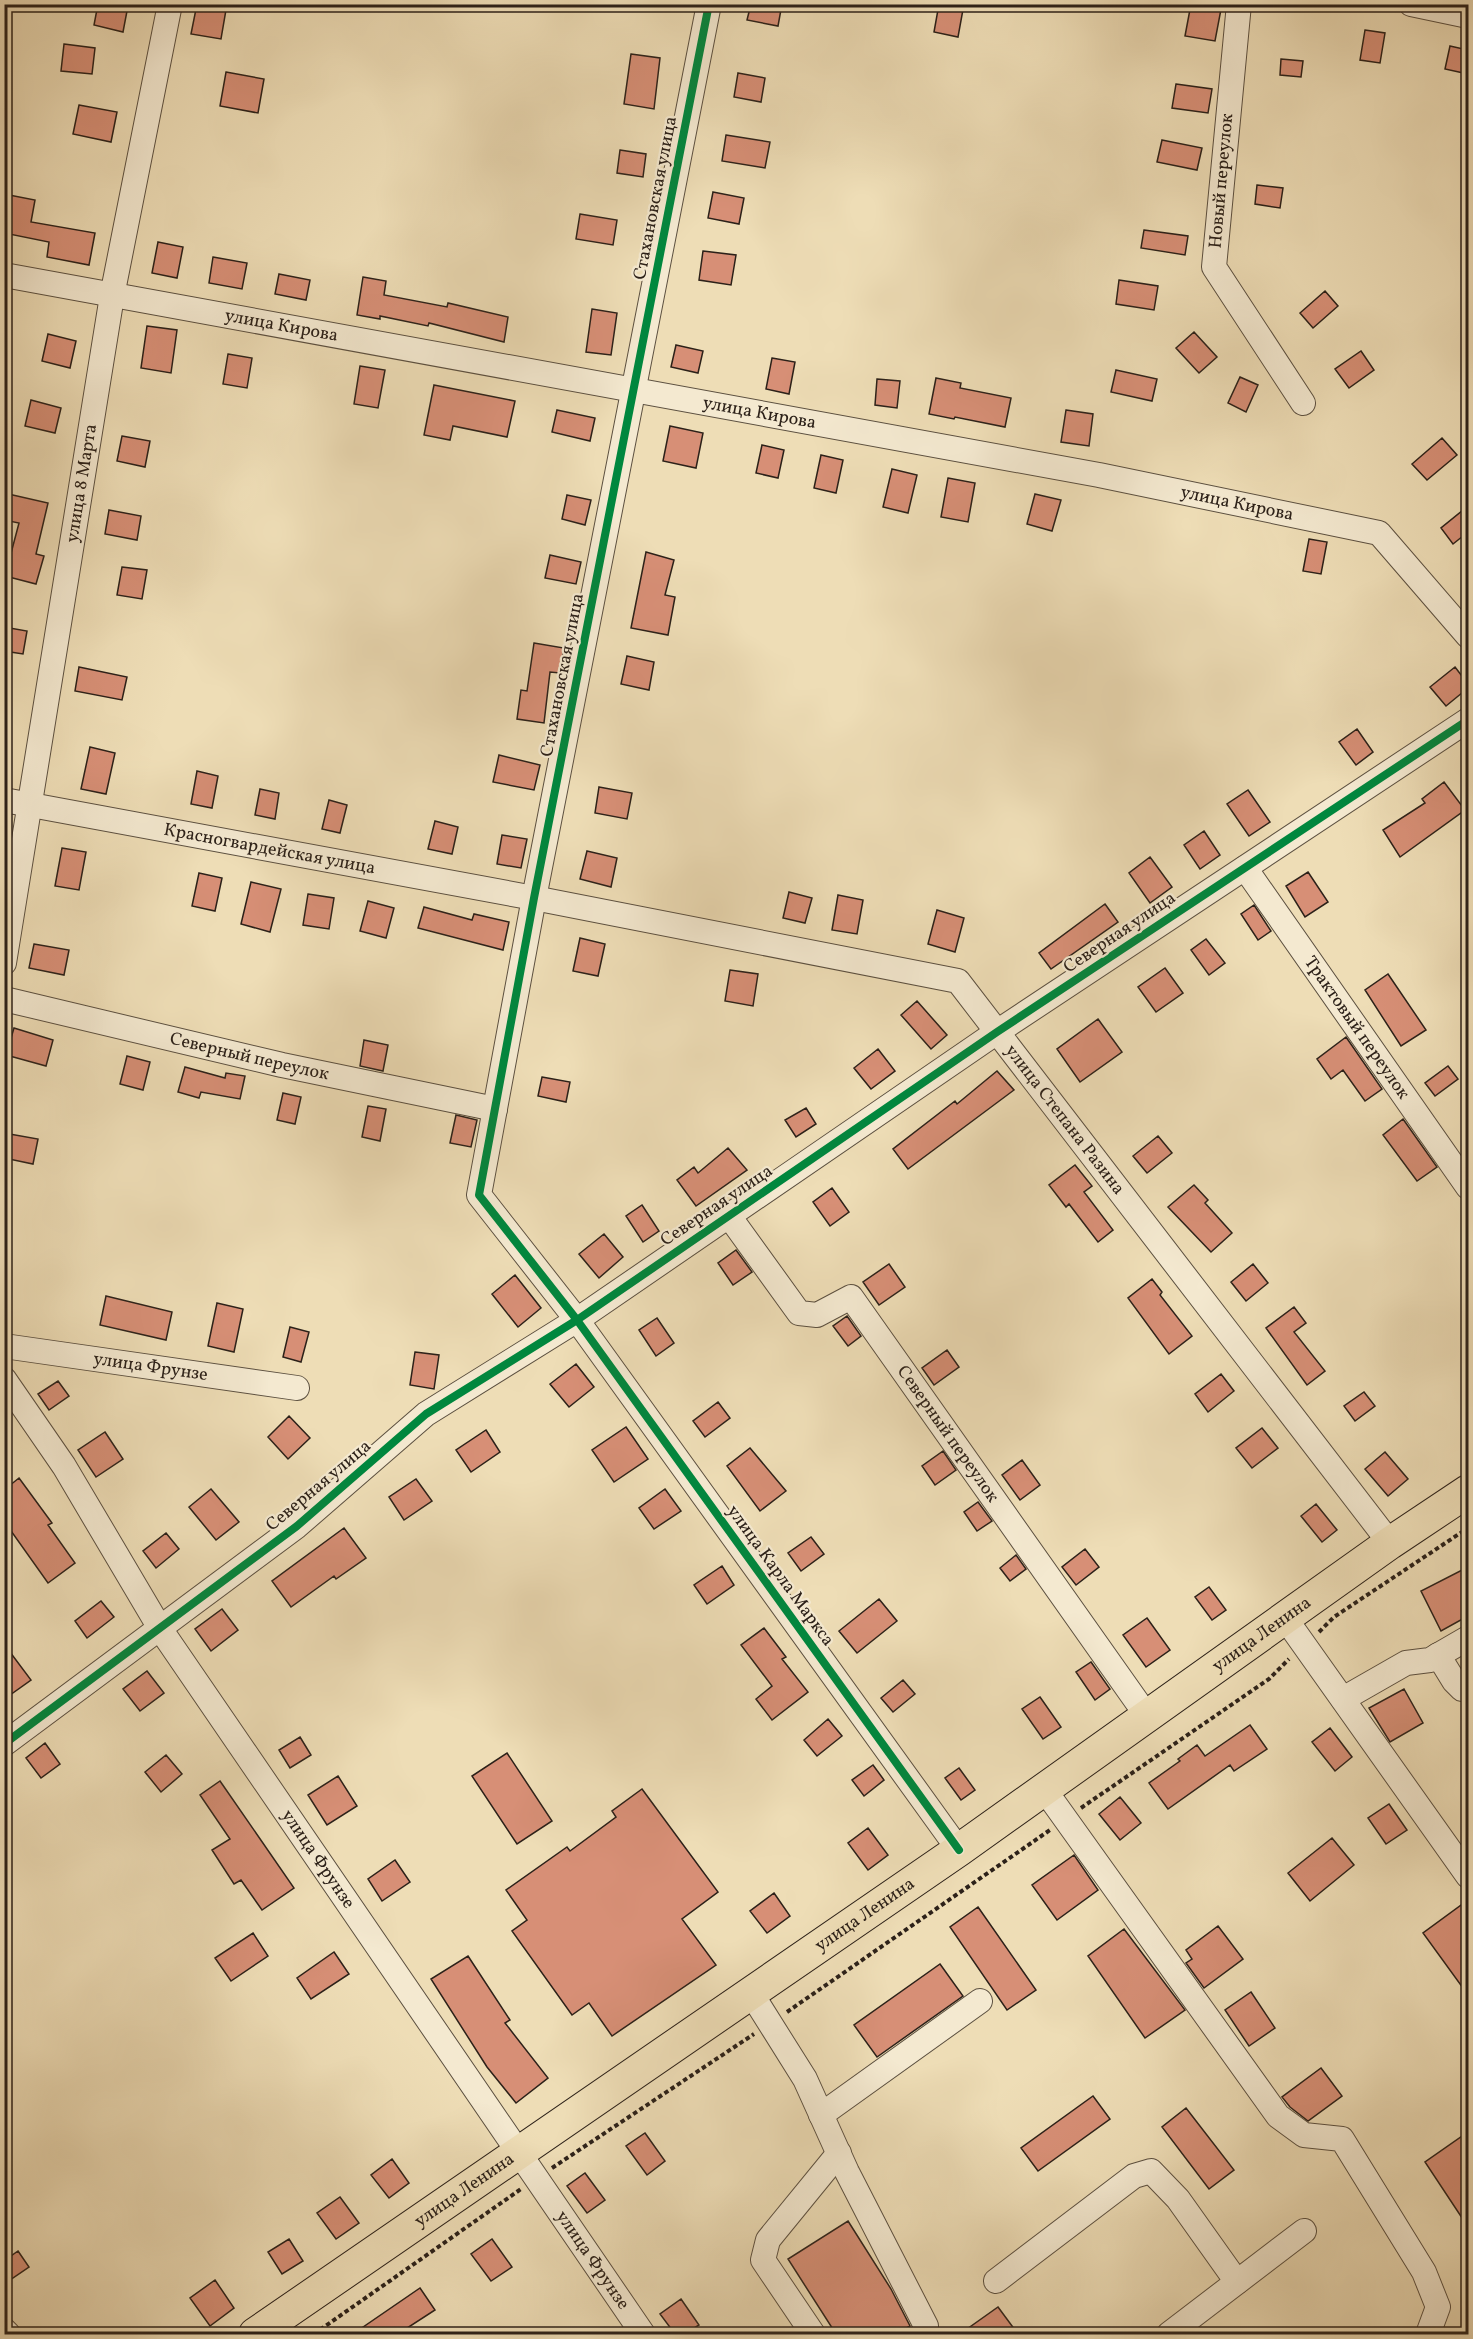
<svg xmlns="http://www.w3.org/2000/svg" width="1473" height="2339" viewBox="0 0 1473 2339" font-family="Vollkorn,serif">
<rect width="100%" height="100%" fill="#eeddb6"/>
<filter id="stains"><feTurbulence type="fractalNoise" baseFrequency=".00333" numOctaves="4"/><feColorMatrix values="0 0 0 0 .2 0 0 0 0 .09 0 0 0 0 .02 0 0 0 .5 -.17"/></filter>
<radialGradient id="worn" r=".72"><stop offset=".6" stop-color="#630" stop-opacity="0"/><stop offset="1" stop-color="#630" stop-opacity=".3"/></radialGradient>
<!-- building -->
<path fill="#d78f76" stroke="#2c2119" stroke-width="1.5" d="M98,4L127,11L123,32L94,25Z
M197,4H227L221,39L191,34Z
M751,4H782L778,26L747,20Z
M939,4H964L958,37L934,32Z
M1191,4H1222L1215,41L1185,36Z
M1365,30L1385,33L1380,63L1360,60Z
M64,44L95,48L92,74L61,71Z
M1450,46L1468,50V74L1445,69Z
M631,54L660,58L654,109L624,104Z
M1281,59L1303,61L1301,77L1280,75Z
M226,72L264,79L258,113L220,106Z
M738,73L765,78L761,102L734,97Z
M1176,84L1212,89L1208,113L1172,108Z
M79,105L117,112L111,142L73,134Z
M726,135L770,142L765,168L722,161Z
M1162,140L1202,148L1197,170L1157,162Z
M620,150L646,154L643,177L617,173Z
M1257,185L1283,188L1280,208L1255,204Z
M713,192L744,198L739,224L708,218Z
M4,194L35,200L31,222L95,233L89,265L47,257L49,242L4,233Z
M580,214L617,220L613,245L576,239Z
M1144,230L1188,236L1185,255L1141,248Z
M158,242L183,247L177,278L152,273Z
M703,251L736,255L731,285L699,280Z
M213,257L247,263L242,289L209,283Z
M279,274L310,280L306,300L275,294Z
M363,277L386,281L384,295L447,307L448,303L508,317L504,342L429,323L428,326L380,316V319L357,315Z
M1119,280L1158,286L1154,310L1116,304Z
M1325,291L1338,306L1313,328L1300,313Z
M592,309L617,313L611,355L586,352Z
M147,326L177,330L171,373L141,368Z
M1194,332L1217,357L1199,373L1176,348Z
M48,334L76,341L70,368L42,361Z
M676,345L703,351L698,373L671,367Z
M1361,351L1374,370L1349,388L1335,369Z
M228,354L252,358L247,388L223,384Z
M772,358L795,362L789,394L766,389Z
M360,366L385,370L378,408L354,404Z
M1116,370L1157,379L1152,401L1111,392Z
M1240,377L1258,385L1246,412L1228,403Z
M936,378L961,383L960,388L1011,398L1005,427L955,417L954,419L929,414Z
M877,379L900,381L897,408L875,405Z
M434,385L515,401L507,437L453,426L450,440L424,435Z
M31,400L61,408L55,433L25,426Z
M557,410L595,418L590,441L552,432Z
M1066,410L1093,414L1089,446L1061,442Z
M670,426L703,433L696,468L663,461Z
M122,436L150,441L145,467L117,461Z
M1442,438L1457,455L1427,480L1412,464Z
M762,445L784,450L778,478L756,473Z
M821,455L843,460L836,493L814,488Z
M892,469L917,475L908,513L883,507Z
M948,478L975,483L968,522L941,517Z
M4,493L48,503L36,554L44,556L36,584L5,576L19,523L4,520Z
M1035,494L1061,500L1052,531L1027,524Z
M567,495L591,500L585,525L562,519Z
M1468,506V532L1453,544L1441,528Z
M109,510L141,516L137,540L105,534Z
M1309,539L1327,542L1321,574L1303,571Z
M646,552L674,560L665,595L675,597L668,635L631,628Z
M550,555L581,562L576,584L545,578Z
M122,567L147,570L142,599L117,595Z
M4,627L27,631L23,654L4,651Z
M534,643L564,648L560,673L550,672L544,723L517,719L521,690L527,691Z
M627,656L654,662L649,690L621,684Z
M79,667L127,677L122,700L75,691Z
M1455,667L1468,684V688L1446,706L1430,687Z
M1357,729L1373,752L1356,765L1339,742Z
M90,747L115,753L106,794L81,789Z
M499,755L540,765L534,790L493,782Z
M197,771L218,776L212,808L191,804Z
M1444,782L1465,810L1400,857L1383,830L1425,803L1422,799Z
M599,787L632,793L627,819L595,813Z
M260,789L279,793L275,819L255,815Z
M1248,790L1270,822L1249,836L1227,804Z
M329,800L347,805L340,833L322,829Z
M435,821L458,827L452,854L428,849Z
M1204,831L1220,855L1200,869L1184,845Z
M502,835L527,839L521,868L497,864Z
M62,848L86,852L79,890L55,886Z
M587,851L617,858L611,887L580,879Z
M1150,857L1172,887L1150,903L1129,873Z
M1308,872L1328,902L1305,917L1286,886Z
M199,873L222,878L215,911L192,906Z
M251,882L281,889L270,932L241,924Z
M789,892L812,898L805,923L783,918Z
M308,894L334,898L329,929L303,925Z
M838,895L863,900L857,934L832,930Z
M368,901L394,908L386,938L360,931Z
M1105,904L1118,922L1051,969L1039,953Z
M1254,905L1271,931L1258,940L1241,914Z
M424,907L472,920L474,914L509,922L503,950L418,928Z
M937,910L964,918L955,952L928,944Z
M580,938L605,944L598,976L573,971Z
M1206,939L1225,963L1209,975L1191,950Z
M34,944L69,950L64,975L29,968Z
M1165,968L1183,993L1156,1012L1138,987Z
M730,970L758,974L753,1006L725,1001Z
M1388,974L1426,1030L1401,1046L1365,990Z
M917,1001L947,1035L931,1049L901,1015Z
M1098,1019L1122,1052L1080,1082L1057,1049Z
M14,1028L53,1040L46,1066L6,1055Z
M1346,1037L1382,1089L1365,1101L1343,1070L1331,1079L1317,1059Z
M364,1040L388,1045L383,1071L360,1066Z
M878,1049L895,1071L871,1089L854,1068Z
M127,1056L150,1062L143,1090L120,1084Z
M1448,1066L1458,1079L1435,1096L1425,1083Z
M185,1067L225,1078L226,1073L245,1076L240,1099L201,1092L199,1098L178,1092Z
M997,1071L1014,1090L908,1169L893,1149L955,1101L957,1104Z
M542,1077L570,1082L566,1102L538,1096Z
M283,1093L301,1097L295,1124L277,1120Z
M368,1106L386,1109L380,1141L362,1137Z
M806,1108L816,1124L796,1137L785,1120Z
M456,1115L477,1120L471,1147L450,1143Z
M1403,1119L1437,1167L1417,1181L1383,1135Z
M4,1133L38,1139L33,1164L4,1158Z
M1158,1136L1172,1153L1147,1173L1133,1156Z
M728,1148L747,1170L696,1206L677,1180L694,1167L698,1173Z
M1075,1165L1092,1186L1084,1192L1113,1230L1098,1242L1069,1204L1066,1207L1049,1185Z
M1194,1185L1208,1200L1205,1203L1232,1233L1211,1252L1168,1207Z
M832,1188L849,1212L830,1226L813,1202Z
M642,1205L659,1231L643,1242L626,1216Z
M604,1234L623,1257L599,1278L579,1254Z
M736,1250L752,1272L733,1285L718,1263Z
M889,1264L905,1287L879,1305L863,1282Z
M1253,1264L1268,1283L1246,1301L1231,1282Z
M515,1275L541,1308L518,1327L492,1294Z
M1152,1279L1162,1292L1160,1295L1192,1336L1169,1354L1128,1298Z
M106,1296L172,1312L166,1340L100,1325Z
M217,1303L243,1309L234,1352L208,1346Z
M1294,1307L1306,1323L1294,1332L1325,1371L1307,1385L1266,1328Z
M847,1316L861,1336L848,1346L833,1326Z
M657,1318L674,1343L656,1356L639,1330Z
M290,1327L309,1332L301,1362L283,1357Z
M947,1350L959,1367L934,1385L922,1368Z
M415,1352L439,1355L434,1389L410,1385Z
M576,1364L594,1387L569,1407L550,1384Z
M1221,1374L1234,1391L1208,1412L1195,1394Z
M58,1381L69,1396L49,1410L38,1394Z
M1364,1392L1375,1406L1355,1421L1344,1406Z
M718,1402L730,1418L705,1437L693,1421Z
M289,1416L310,1438L288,1459L268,1437Z
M626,1427L648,1459L614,1482L592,1450Z
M1262,1428L1278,1448L1252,1468L1236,1448Z
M486,1430L500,1452L471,1472L456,1450Z
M105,1432L123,1459L96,1477L78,1450Z
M750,1448L786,1491L760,1511L727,1466Z
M943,1451L956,1470L935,1485L922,1466Z
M1385,1452L1408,1479L1388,1496L1365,1469Z
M1022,1460L1040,1485L1020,1500L1002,1475Z
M19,1478L52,1523L48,1525L75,1563L48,1583L4,1521V1490Z
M416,1479L432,1501L404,1520L389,1497Z
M211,1489L239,1522L216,1540L189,1507Z
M665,1489L681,1511L654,1529L639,1508Z
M978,1502L992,1521L977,1531L964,1512Z
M1316,1504L1337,1530L1322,1542L1301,1516Z
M344,1528L366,1558L336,1579L334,1576L291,1607L272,1581Z
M166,1533L179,1549L156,1568L143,1551Z
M811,1537L824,1554L801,1571L788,1553Z
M1085,1549L1099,1567L1076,1585L1062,1567Z
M1016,1555L1026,1569L1010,1581L1000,1568Z
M722,1566L734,1585L707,1604L694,1585Z
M1468,1567V1616L1441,1631L1421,1591Z
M1209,1587L1226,1610L1212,1620L1195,1597Z
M879,1599L897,1621L857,1653L839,1631Z
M101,1601L114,1617L87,1638L75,1621Z
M222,1609L238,1630L211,1651L195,1629Z
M1147,1618L1170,1650L1146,1667L1123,1635Z
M764,1628L786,1657L782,1659L808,1692L772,1720L756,1699L772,1686L741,1645Z
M4,1644L31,1680L10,1695L4,1687Z
M1091,1662L1110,1689L1095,1700L1076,1672Z
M147,1671L164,1693L140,1711L123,1689Z
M903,1680L915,1694L893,1712L881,1698Z
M1404,1689L1423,1723L1390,1742L1369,1708Z
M1040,1697L1061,1727L1043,1739L1022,1709Z
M828,1719L842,1736L817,1756L804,1740Z
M1250,1725L1267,1749L1234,1771L1230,1765L1168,1809L1149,1783L1180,1761L1178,1759L1197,1745L1205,1756Z
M1330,1728L1352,1757L1335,1771L1312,1742Z
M300,1737L311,1755L290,1768L279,1750Z
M45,1743L60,1764L41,1778L26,1758Z
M507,1753L552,1821L517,1844L472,1776Z
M166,1755L182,1774L161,1792L145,1772Z
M873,1765L884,1780L864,1796L852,1780Z
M959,1768L975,1790L961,1800L945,1778Z
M338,1776L357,1806L327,1825L308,1795Z
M220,1781L294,1888L262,1910L241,1880L234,1884L212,1850L230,1839L200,1795Z
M642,1789L718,1892L682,1919L716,1965L612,2036L589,2003L572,2015L512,1931L527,1920L506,1890L567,1847L570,1851L616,1817L612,1811Z
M1120,1797L1141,1823L1120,1840L1099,1814Z
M1389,1804L1407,1830L1386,1844L1368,1818Z
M868,1828L888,1855L868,1870L848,1843Z
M1332,1838L1354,1865L1310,1901L1288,1873Z
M1074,1855L1098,1890L1057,1920L1032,1885Z
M395,1860L410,1882L382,1901L368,1879Z
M774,1893L790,1916L767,1933L750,1911Z
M1468,1900V1995L1423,1933Z
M978,1907L1036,1990L1007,2010L950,1927Z
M1218,1926L1243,1959L1204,1988L1186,1963L1192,1959L1186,1950Z
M1124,1929L1185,2010L1145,2038L1088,1956Z
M253,1933L268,1956L231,1981L215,1958Z
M334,1952L349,1974L311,1999L297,1978Z
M468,1956L510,2020L505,2023L548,2078L516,2103L487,2067L431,1979Z
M940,1964L963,1996L877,2057L854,2025Z
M1251,1992L1275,2028L1249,2046L1225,2010Z
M1321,2068L1342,2096L1308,2121L1290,2107L1282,2097Z
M1093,2096L1110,2119L1038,2171L1021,2148Z
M1186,2108L1234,2170L1209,2189L1162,2127Z
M1468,2132V2227L1425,2162Z
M645,2133L665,2161L647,2175L626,2146Z
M392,2159L409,2183L389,2198L371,2175Z
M585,2173L605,2200L587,2213L567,2186Z
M340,2197L359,2223L336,2239L317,2213Z
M848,2221L891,2289L910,2326L896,2334H836L788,2259Z
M289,2239L303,2261L282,2274L268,2252Z
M492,2239L512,2267L491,2281L471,2254Z
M18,2251L29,2267L4,2284V2261Z
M215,2280L234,2308L210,2326L190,2298Z
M420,2288L435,2310L398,2334H353Z
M681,2299L699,2325L685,2334H675L660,2314Z
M998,2307L1018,2334H960Z"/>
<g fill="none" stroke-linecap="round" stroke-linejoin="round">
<!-- minor casing -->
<g stroke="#5c5040" stroke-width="26">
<g id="minor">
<path d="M709,4L534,898L479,1195L577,1320L959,1850"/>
<path d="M1239,4L1214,267L1303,403"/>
<path d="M1411,4L1468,16"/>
<path id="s1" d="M4,275L1099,475L1379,533L1468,636"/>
<path id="s2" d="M4,800L534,898L958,981L1390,1543"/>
<path id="s3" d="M1245,868L1468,1187"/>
<path id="s4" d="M4,963L112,296L170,4"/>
<path id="s5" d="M4,999L282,1065L495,1109"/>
<path id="s6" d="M729,1216L799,1313L817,1315L851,1297L1147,1716"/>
<path id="s7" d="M4,1346L297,1388"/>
<path id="s8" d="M4,1379L64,1466L161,1630L643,2334"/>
<path d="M1285,1618L1468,1876"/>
<path d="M1438,1655L1454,1681L1462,1689L1468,1686"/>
<path d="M1343,1699L1406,1663L1430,1660L1468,1638"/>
<path d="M4,1744L297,1526L426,1414L577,1320L997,1032L1468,720"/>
<path d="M1044,1789L1278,2116L1304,2135L1342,2139L1424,2272L1438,2307L1428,2334"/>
<path d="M751,1993L805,2079L847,2172L926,2326"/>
<path d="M821,2115L980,2001"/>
<path d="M996,2281L1134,2176L1151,2171L1178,2199L1237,2282"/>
<path d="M4,2330L8,2334"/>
<path d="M813,2334L763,2260L768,2240L839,2153"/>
<path d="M1169,2334L1304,2231"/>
</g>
</g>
<!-- major casing -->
<g stroke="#2c2119" stroke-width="34">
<g id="major">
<path id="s9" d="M255,2334L959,1850L1390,1543L1468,1491"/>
</g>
</g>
<!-- path -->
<path stroke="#2c2119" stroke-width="4" stroke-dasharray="4.5 3" stroke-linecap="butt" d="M1319,1632L1334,1617L1468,1528
M1081,1808L1269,1679L1289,1659
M787,2012L1050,1830
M552,2168L754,2034
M314,2334L521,2189"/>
<!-- minor -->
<use href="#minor" stroke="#f4e9d0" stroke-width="24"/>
<!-- major -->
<use href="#major" stroke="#eeddb6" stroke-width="32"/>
<!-- cycleway casing -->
<g stroke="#f4e9d0" stroke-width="11">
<path id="cycleway" d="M709,4L534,898L479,1195L577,1320L959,1850
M4,1744L297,1526L426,1414L577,1320L997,1032L1468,720"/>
</g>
<!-- cycleway -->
<use href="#cycleway" stroke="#00873e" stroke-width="8"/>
</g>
<g text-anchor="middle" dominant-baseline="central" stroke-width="4.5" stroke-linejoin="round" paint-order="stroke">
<!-- street labels -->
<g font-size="18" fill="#2c2119" stroke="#f4e9d0">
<text transform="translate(1222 181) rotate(-85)">Новый переулок</text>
<text transform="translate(656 198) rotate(-79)">Стахановская улица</text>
<text stroke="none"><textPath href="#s1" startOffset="282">улица Кирова</textPath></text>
<text stroke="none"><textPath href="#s1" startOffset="768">улица Кирова</textPath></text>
<text stroke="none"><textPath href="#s4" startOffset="486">улица 8 Марта</textPath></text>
<text stroke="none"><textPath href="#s1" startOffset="1254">улица Кирова</textPath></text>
<text transform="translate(563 675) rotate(-79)">Стахановская улица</text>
<text stroke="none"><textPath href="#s2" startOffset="270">Красногвардейская улица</textPath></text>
<text transform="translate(1120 933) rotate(-34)">Северная улица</text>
<text stroke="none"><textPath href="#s3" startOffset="195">Трактовый переулок</textPath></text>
<text stroke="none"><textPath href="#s5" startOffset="252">Северный переулок</textPath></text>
<text stroke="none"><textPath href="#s2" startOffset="1146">улица Степана Разина</textPath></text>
<text transform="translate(717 1206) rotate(-34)">Северная улица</text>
<text stroke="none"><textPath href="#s7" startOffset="148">улица Фрунзе</textPath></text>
<text stroke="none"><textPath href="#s6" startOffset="344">Северный переулок</textPath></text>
<text transform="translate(319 1486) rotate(-40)">Северная улица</text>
<text transform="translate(780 1576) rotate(54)">улица Карла Маркса</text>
<text stroke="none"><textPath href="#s9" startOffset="1226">улица Ленина</textPath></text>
<text stroke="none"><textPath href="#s8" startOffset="574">улица Фрунзе</textPath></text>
<text stroke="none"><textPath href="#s9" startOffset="740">улица Ленина</textPath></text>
<text stroke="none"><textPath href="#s9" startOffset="254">улица Ленина</textPath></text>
<text stroke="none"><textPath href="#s8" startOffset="1060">улица Фрунзе</textPath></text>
</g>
</g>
<!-- margin -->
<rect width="1473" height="2339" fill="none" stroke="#eeddb6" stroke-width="24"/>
<rect x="6" y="6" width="1461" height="2327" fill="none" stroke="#2c2119" stroke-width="3"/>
<rect x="12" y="12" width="1449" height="2315" fill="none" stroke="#2c2119" stroke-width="1.5"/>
<rect width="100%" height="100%" filter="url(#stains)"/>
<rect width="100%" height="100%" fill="url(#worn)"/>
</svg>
